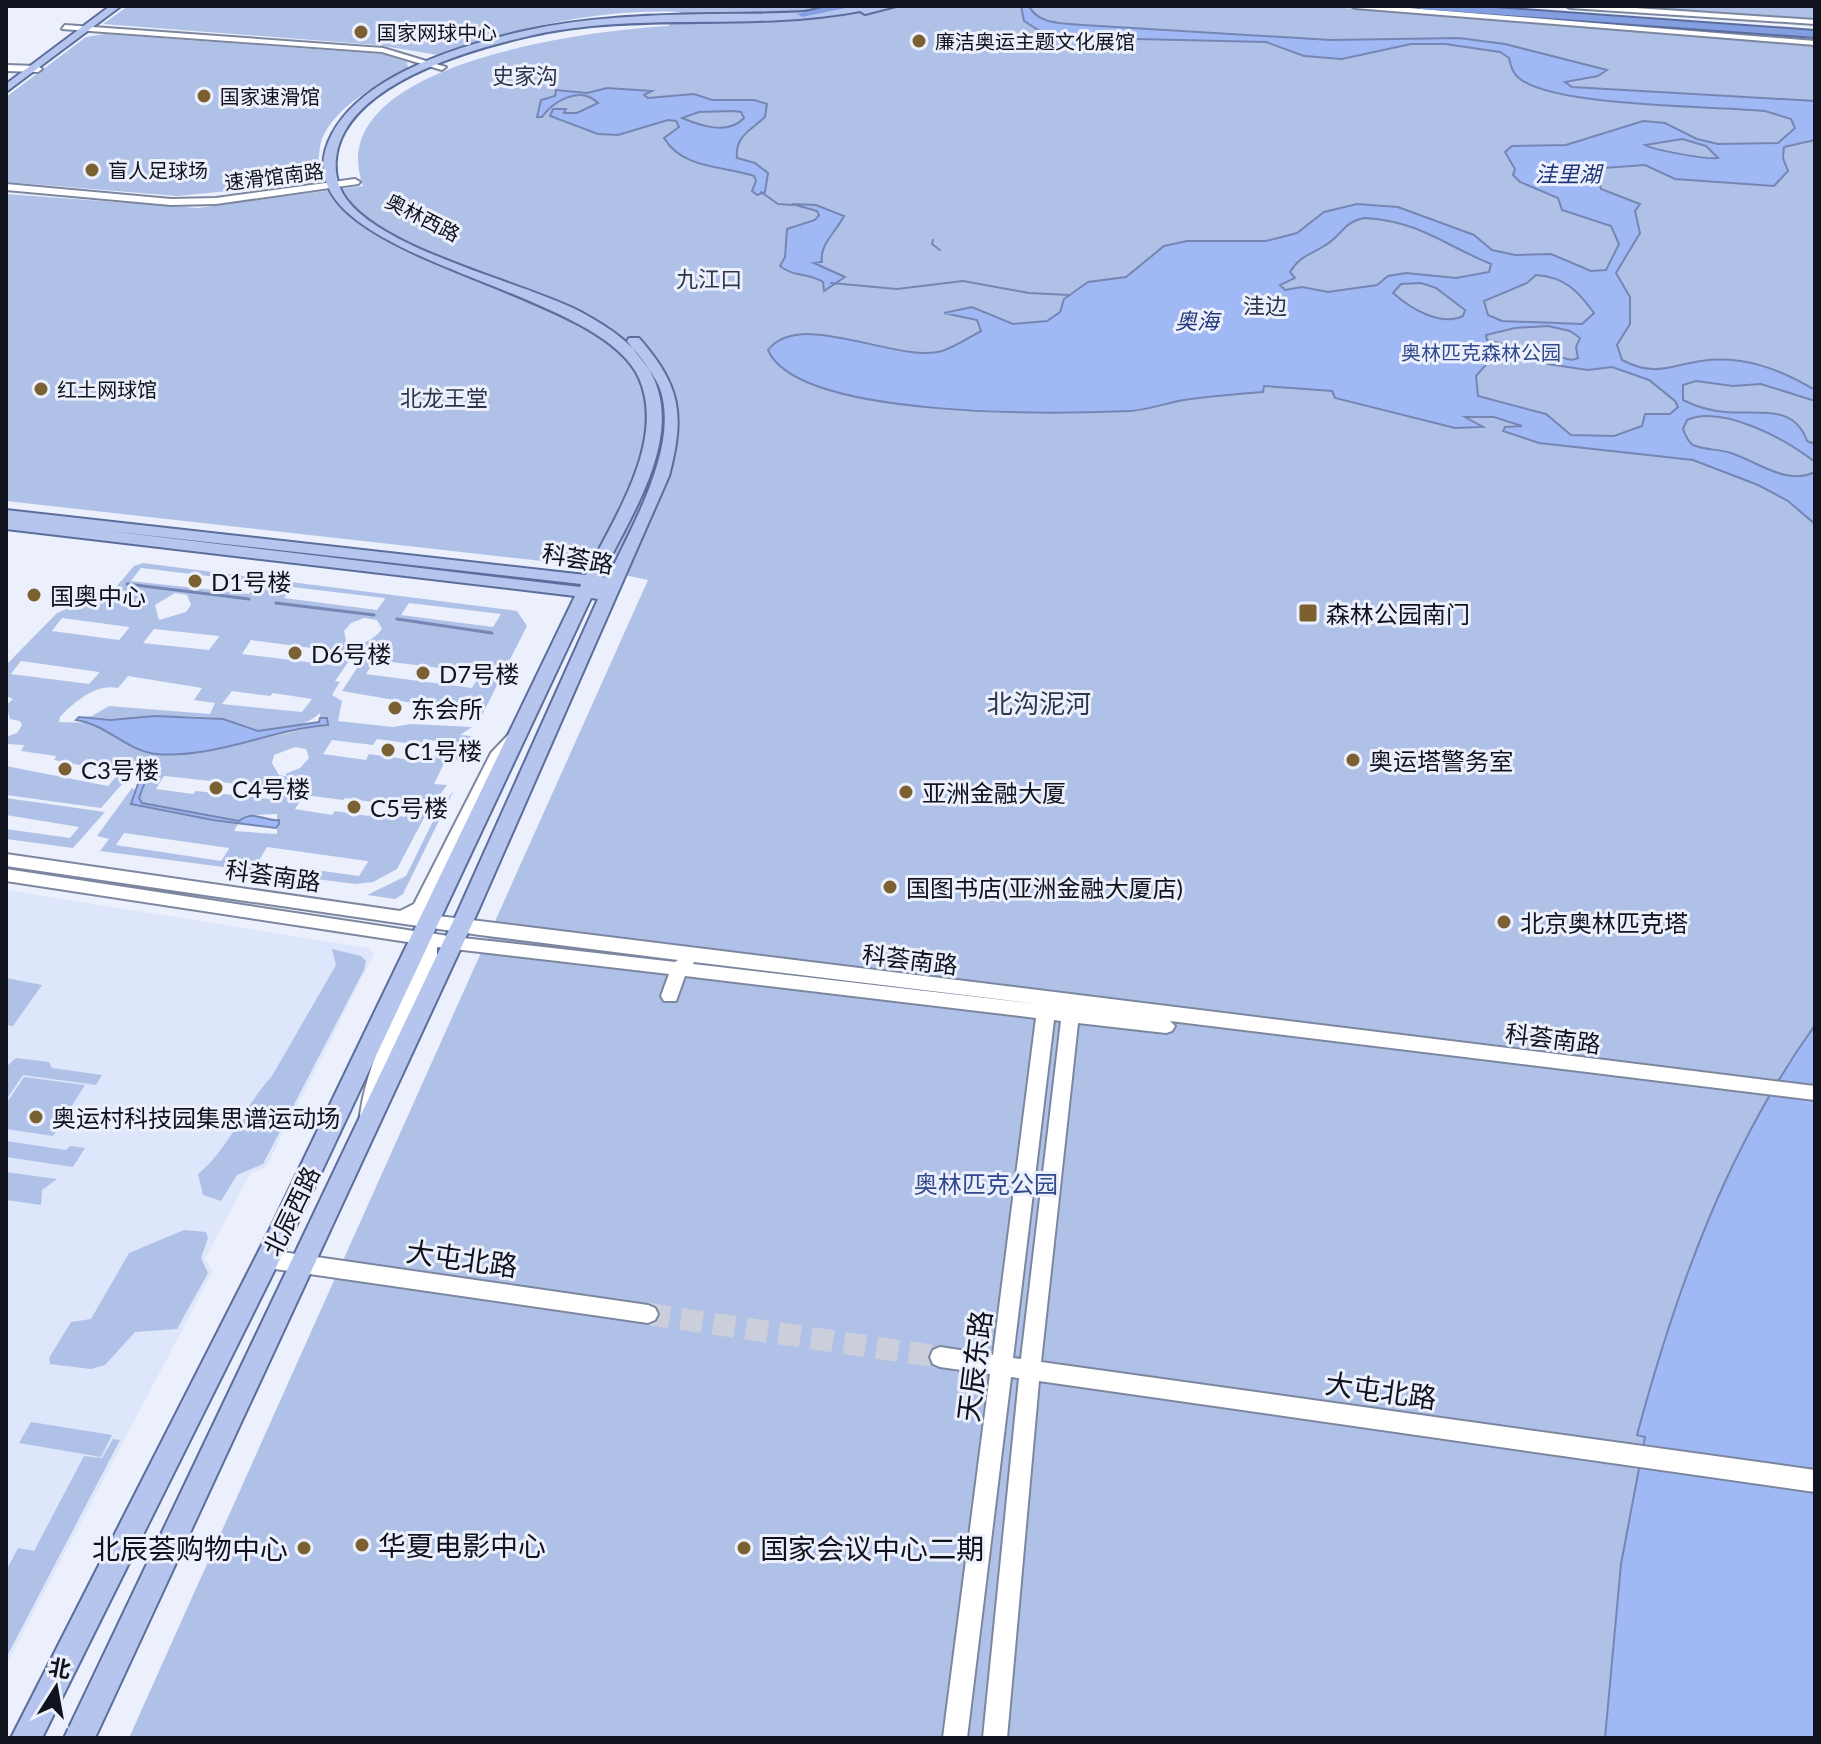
<svg xmlns="http://www.w3.org/2000/svg" width="1821" height="1744" viewBox="0 0 1821 1744" font-family="Lato,'Noto Sans SC',sans-serif">
<rect width="100%" height="100%" fill="#ecf0fc"/>
<!-- built -->
<path fill="#dde6fa" d="M6,890L368,948L374,954L266,1167L250,1174L205,1259L213,1271L6,1665Z"/>
<!-- green -->
<path fill="#b0c1e8" fill-rule="evenodd" d="M128,6H1316L1725,36L1815,47V1738H129L648,580L578,565L6,501V194L198,208L363,186C318,63 593,30 668,26L680,12C599,8 514,29 438,55L377,45L103,24Z
M1594,6H1815V20L1789,19Z
M105,34L382,54L407,62L408,68C378,85 336,105 322,139C318,150 319,165 317,177L309,183L177,196L6,182V97L86,37Z
M143,563L517,611L527,626L482,715L342,691L370,648H358L335,681L340,682L332,695L342,701L338,721L393,727L411,724L472,727L460,735L471,736L460,759H446L434,784L447,785L426,814L397,869L373,882L355,884L100,851L109,839L97,836L132,788L138,791L132,804L238,824L234,831L277,834V814L251,815L241,821L142,803L139,798L146,783L144,778L155,765L149,764L142,775L131,774L101,808L6,795V766L108,786L119,773L54,760L56,756L21,751L24,745L6,744V737L17,733L22,725L20,721L10,719L6,705L13,699L6,696V665L57,613L116,587L134,566ZM141,568L258,582V583L249,594L131,581ZM292,587L384,598L385,599L377,610L284,598ZM175,593L187,595L191,605L186,612L159,620L155,605ZM409,603L501,614L493,627L401,615ZM62,618L129,627V628L119,640L52,631ZM364,618L377,620L382,629C375,639 360,647 347,645L344,631L351,623ZM154,629L219,636V637L209,650L143,643ZM251,640L349,653L340,666L242,654ZM375,660L480,673V674L472,688L366,674ZM21,661L99,672V673L89,684L11,674ZM128,676L202,688L194,700L215,703L210,714L109,706L92,716L79,717C126,723 175,712 222,719C235,721 245,731 258,731C280,732 306,726 320,713V718H327L328,724L203,752L172,754L146,752L93,723L59,722L60,717C74,702 96,683 118,688ZM232,691L270,696L273,693L312,699L302,712L222,704ZM377,739L420,745L424,739L454,744L446,758L416,754L412,760L369,754L366,760L323,754L332,740L373,745ZM295,747L306,749L309,758L300,768L285,774L289,777L279,775L272,763L274,755ZM164,776L239,784L241,781L277,787L269,799L196,791L193,794L156,789ZM304,795L343,800L345,798L378,803L381,800L413,805L405,817L372,812L369,816L335,811L332,815L295,809ZM124,833L229,848V849L221,861L116,845ZM267,847L367,861L368,862L359,876L258,862Z
M454,790L403,894L395,899L367,895L406,876L437,813Z
M6,798L105,812L73,848L6,839V829L70,838L79,827L6,815Z
M332,949L361,956L366,961L364,970L263,1164L237,1175L221,1201L203,1195L198,1174C231,1147 243,1107 272,1076L336,965Z
M6,978L42,985L13,1026L6,1025Z
M16,1058L49,1062L52,1068L102,1075L96,1085L23,1075L6,1100V1067Z
M24,1077L85,1085L53,1136L6,1129V1104Z
M6,1141L66,1150L70,1146L85,1148L73,1167L6,1157Z
M6,1172L57,1179L42,1190L41,1205L6,1200Z
M184,1230L206,1232L208,1238L201,1258L208,1273L177,1329L135,1332L105,1365L91,1369L50,1364L49,1358L71,1322L91,1319L129,1253Z
M31,1422L112,1435L101,1457L19,1443Z
M113,1439L120,1440L6,1658V1571L18,1548L34,1551L84,1456L102,1458Z"/>
<!-- water -->
<path fill="#a0b8f4" stroke="#7586b4" stroke-width="2" fill-rule="evenodd" d="M1021,6H1029C1038,25 1064,23 1083,25L1331,40L1459,38L1505,44L1607,70L1598,76L1565,82L1572,87L1815,101V140L1784,147L1783,158L1788,171L1774,186L1675,179L1645,165L1603,168L1598,175L1601,189L1640,204L1635,211L1640,233L1616,273L1630,297V324L1617,345L1622,360C1655,377 1668,366 1701,361C1743,355 1780,369 1815,390V401L1761,384L1733,386L1696,381L1683,385V400C1697,407 1710,411 1726,412C1756,415 1794,403 1807,441L1815,444V462C1787,440 1722,404 1687,420L1683,429C1686,436 1687,441 1693,445C1704,450 1719,449 1731,453C1756,461 1787,486 1815,472V524L1788,501L1758,485L1693,460L1539,443L1503,431L1505,427L1522,426L1494,417H1465L1483,427L1455,428L1335,398L1332,391L1264,386L1263,392C1236,394 1210,396 1184,400C1166,403 1148,410 1130,411C1062,414 798,420 768,350C801,308 897,364 942,351C955,347 970,337 981,331L977,320L944,313L972,307L1013,324L1047,321L1060,312L1064,299L1088,282L1126,277L1164,246L1187,241H1266L1297,233L1324,212L1357,204L1398,207L1474,235L1492,250L1515,255L1551,254L1591,271L1606,270L1619,244L1611,226L1562,210L1558,198L1520,182L1513,175L1515,169L1505,152L1512,146L1566,145L1643,121L1665,123L1697,139L1718,144L1778,143L1795,128L1791,119L1765,111C1712,106 1557,107 1520,79C1513,74 1511,67 1509,58L1500,52L1445,44H1411L1342,59L1304,56L1266,42L1049,37L1024,21ZM1682,139L1706,146L1718,158C1708,160 1654,150 1645,145ZM1364,218C1419,221 1442,244 1491,264L1489,272L1456,278L1406,273L1388,276L1377,285L1328,292L1302,287L1285,290L1280,285L1295,278L1290,272C1300,256 1308,256 1324,246C1341,237 1343,222 1364,218ZM1536,275C1565,277 1578,291 1594,313L1582,324L1502,321L1488,315L1484,301L1527,283ZM1421,283L1436,288L1465,310L1463,316C1440,327 1410,308 1393,293L1401,284ZM1548,326L1570,331L1580,338L1576,347L1578,358L1572,360L1487,340L1486,335L1515,328ZM1507,358L1588,370L1612,367L1649,380L1675,401L1678,407L1670,414H1645L1642,426L1614,436L1571,435L1546,414L1478,396L1476,376L1490,360Z
M607,88L652,91L644,95L648,98L694,94L712,100H754L767,104L765,117C750,131 735,136 737,158L755,163L768,173L765,192L757,195L752,191L756,181L754,176C724,166 682,169 664,138L679,127L676,121L668,120L618,135L598,134L550,116L553,109H566L564,113H577L598,103C579,84 552,103 542,117H537L541,100L555,96L556,90L587,93ZM733,111L741,112L744,118C728,136 699,125 682,118L699,112Z
M792,204L816,205L844,216C836,232 819,245 822,262L814,263L845,277L824,291L823,282C809,273 793,277 780,266L785,257L787,229L815,220L819,215L817,211Z
M155,716L223,719L258,731L319,722L320,718H327L328,725C271,729 215,759 156,754C127,751 106,724 76,720L79,717L110,720Z
M150,769L139,798L142,803L239,821C255,809 265,822 279,820V824L276,828L213,820L131,804L140,778Z
M1815,1025V1738H1605L1621,1564L1645,1437L1637,1435C1676,1290 1727,1148 1815,1025Z"/>
<g fill="none" stroke-linecap="round" stroke-linejoin="round">
<!-- stream-far1 -->
<path stroke="#7586b4" stroke-width="2" d="M761,192L778,204L793,205
M933,240L932,244L940,250
M831,283L897,289L963,281L1029,293L1070,295"/>
<!-- stream -->
<path stroke="#7586b4" stroke-width="3" d="M127,584L249,599
M276,603L374,615
M397,619L492,633"/>
<!-- minor-tunnel -->
<path stroke="#cbcfdb" stroke-width="22" stroke-dasharray="22 11" stroke-linecap="butt" d="M648,1314L940,1357"/>
<!-- minor casing -->
<g stroke="#7c879f" stroke-width="4">
<path id="minor" d="M1351,6H1384L1815,41V45L1355,8Z
M1566,6H1606L1815,20V24L1570,8Z
M65,25L383,48L446,67L442,70L382,52L62,29Z
M6,65L38,66L42,69L38,72L6,71Z
M355,179L360,182L358,184L216,204L171,205L6,190V184L171,199L216,198Z
M514,732L521,737L502,759L428,908L422,914L1815,1086V1100L1170,1021L1175,1026L1172,1031L1166,1033L1078,1023L1041,1362L1815,1470V1492L1039,1381L1007,1738H983L1019,1378L1011,1377L967,1738H943L990,1374L940,1367L933,1364L930,1357L933,1350L940,1347L993,1355L1036,1018L685,976L676,1001H664L661,996L669,974L437,947V958C423,990 405,1021 393,1054C385,1074 383,1104 375,1120L369,1123L363,1120L360,1115C368,1058 396,1010 421,958V944L6,881V869L414,931L421,928L430,933L454,937L675,962L678,960L480,935L6,866V854L400,911L414,904L491,753L509,734ZM694,962L1038,1004L693,964ZM1054,1020L1061,1021L1021,1359L1013,1358Z
M268,1250L648,1305L655,1308L658,1314L655,1320L648,1323L268,1268L261,1265L258,1259L261,1253Z"/>
</g>
<!-- major casing -->
<g stroke="#5b6d9c" stroke-width="4">
<path id="major" d="M110,6H121L6,92V84Z
M855,6H896L865,14L860,11C751,32 638,11 529,36C472,49 376,77 345,131C334,150 332,174 343,194C376,249 520,281 579,311C609,327 640,347 654,379C682,444 628,519 601,577L608,578C631,526 682,444 659,386C651,369 638,356 627,341L629,338H639C681,386 685,415 669,476L478,911L95,1738H64L458,911L598,599L591,598L290,1239L42,1738H11L272,1225L575,596L6,529V510L586,575C613,518 667,442 639,378C596,281 266,259 332,134C364,74 462,45 524,31C585,17 648,15 710,14C758,13 808,15 855,6ZM101,530L581,584L580,587Z"/>
</g>
<!-- highway casing -->
<g stroke="#5b6d9c" stroke-width="4">
<path id="highway" d="M830,6H855L802,17L797,14Z
M1416,6H1467L1815,31V37L1421,9Z"/>
</g>
<!-- minor -->
<use href="#minor" fill="#fff" fill-rule="evenodd"/>
<!-- major -->
<use href="#major" fill="#b5c5ed" fill-rule="evenodd"/>
<!-- highway -->
<use href="#highway" fill="#839ee1" fill-rule="evenodd"/>
</g>
<!-- markers -->
<g fill="#7b6132" stroke="#ecf0fc" stroke-width="3">
<circle cx="361" cy="32" r="8"/>
<circle cx="919" cy="41" r="8"/>
<circle cx="204" cy="96" r="8"/>
<circle cx="92" cy="170" r="8"/>
<circle cx="41" cy="389" r="8"/>
<circle cx="195" cy="581" r="8"/>
<circle cx="34" cy="595" r="8"/>
<rect x="1298" y="603" width="20" height="20" rx="4"/>
<circle cx="295" cy="653" r="8"/>
<circle cx="423" cy="673" r="8"/>
<circle cx="395" cy="708" r="8"/>
<circle cx="388" cy="750" r="8"/>
<circle cx="1353" cy="760" r="8"/>
<circle cx="65" cy="769" r="8"/>
<circle cx="216" cy="788" r="8"/>
<circle cx="906" cy="792" r="8"/>
<circle cx="354" cy="807" r="8"/>
<circle cx="890" cy="887" r="8"/>
<circle cx="1504" cy="922" r="8"/>
<circle cx="36" cy="1117" r="8"/>
<circle cx="362" cy="1545" r="8"/>
<circle cx="304" cy="1548" r="8"/>
<circle cx="744" cy="1548" r="8"/>
</g>
<g text-anchor="middle" dominant-baseline="central" stroke-width="6" stroke-linejoin="round" paint-order="stroke">
<!-- far-poi labels -->
<g font-size="20" fill="#10131d" stroke="#ecf0fc" text-anchor="start">
<text x="377" y="32">国家网球中心</text>
<text x="935" y="41">廉洁奥运主题文化展馆</text>
<text x="220" y="96">国家速滑馆</text>
<text x="108" y="170">盲人足球场</text>
<text x="57" y="389">红土网球馆</text>
</g>
<!-- far-street labels -->
<g font-size="20" fill="#10131d" stroke="#ecf0fc">
<text transform="translate(274 176) rotate(-7)">速滑馆南路</text>
<text transform="translate(423 217) rotate(27)">奥林西路</text>
</g>
<!-- far-park labels -->
<g font-size="20" fill="#30488e" stroke="#ecf0fc">
<text x="1481" y="352">奥林匹克森林公园</text>
</g>
<!-- far-neighbourhood labels -->
<g font-size="22" fill="#2c354a" stroke="#ecf0fc">
<text x="525" y="75">史家沟</text>
<text x="709" y="278">九江口</text>
<text x="1265" y="305">洼边</text>
<text x="444" y="397">北龙王堂</text>
</g>
<!-- far-water labels -->
<g font-size="22" font-style="italic" fill="#21367a" stroke="#ecf0fc">
<text x="1568" y="173">洼里湖</text>
<text x="1197" y="320">奥海</text>
</g>
<!-- street labels -->
<g font-size="24" fill="#10131d" stroke="#ecf0fc">
<text transform="translate(578 558) rotate(10)">科荟路</text>
<text transform="translate(273 875) rotate(8)">科荟南路</text>
<text transform="translate(910 959) rotate(7)">科荟南路</text>
<text transform="translate(1553 1038) rotate(7)">科荟南路</text>
<text transform="translate(291 1211) rotate(-64)">北辰西路</text>
</g>
<!-- poi labels -->
<g font-size="24" fill="#10131d" stroke="#ecf0fc" text-anchor="start">
<text x="211" y="581">D1号楼</text>
<text x="50" y="595">国奥中心</text>
<text x="1326" y="613">森林公园南门</text>
<text x="311" y="653">D6号楼</text>
<text x="439" y="673">D7号楼</text>
<text x="411" y="708">东会所</text>
<text x="404" y="750">C1号楼</text>
<text x="1369" y="760">奥运塔警务室</text>
<text x="81" y="769">C3号楼</text>
<text x="232" y="788">C4号楼</text>
<text x="922" y="792">亚洲金融大厦</text>
<text x="370" y="807">C5号楼</text>
<text x="906" y="887">国图书店(亚洲金融大厦店)</text>
<text x="1520" y="922">北京奥林匹克塔</text>
<text x="52" y="1117">奥运村科技园集思谱运动场</text>
</g>
<!-- park labels -->
<g font-size="24" fill="#30488e" stroke="#ecf0fc">
<text x="986" y="1183">奥林匹克公园</text>
</g>
<!-- neighbourhood labels -->
<g font-size="26" fill="#2c354a" stroke="#ecf0fc">
<text x="1039" y="703">北沟泥河</text>
</g>
<!-- near-street labels -->
<g font-size="28" fill="#10131d" stroke="#ecf0fc">
<text transform="translate(462 1258) rotate(8)">大屯北路</text>
<text transform="translate(974 1366) rotate(-83)">天辰东路</text>
<text transform="translate(1381 1390) rotate(8)">大屯北路</text>
</g>
<!-- near-poi labels -->
<g font-size="28" fill="#10131d" stroke="#ecf0fc" text-anchor="start">
<text x="378" y="1545">华夏电影中心</text>
<text x="288" y="1548" text-anchor="end">北辰荟购物中心</text>
<text x="760" y="1548">国家会议中心二期</text>
</g>
</g>
<!-- border -->
<rect width="1821" height="1744" fill="none" stroke="#10131d" stroke-width="16"/>
<!-- north arrow -->
<g transform="translate(56 1688) rotate(11)" stroke="#ecf0fc" stroke-width="6" paint-order="stroke">
<path d="M0-6L14 30L0 20L-14 30Z" fill="#10131d"/>
<text y="-12" font-size="22" font-weight="bold" text-anchor="middle" fill="#10131d">北</text>
</g>
</svg>
